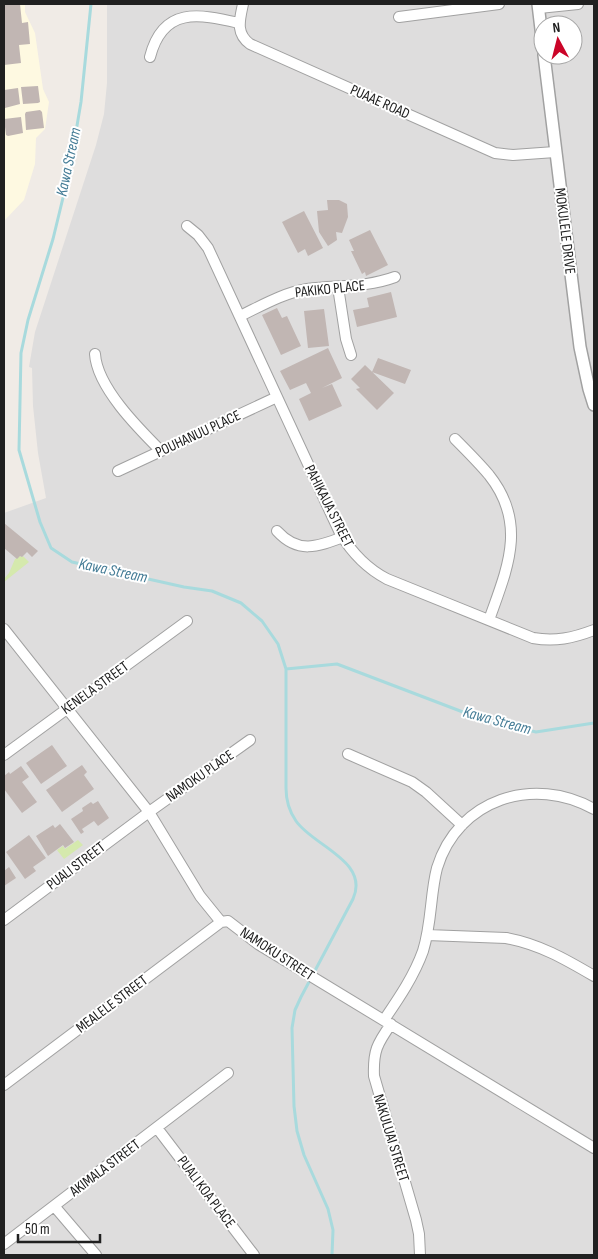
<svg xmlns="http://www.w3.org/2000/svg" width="598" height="1259" viewBox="0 0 598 1259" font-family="'Sofia Sans Condensed',sans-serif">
<rect width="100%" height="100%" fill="#f0ebe6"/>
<!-- residential -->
<path fill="#dedddd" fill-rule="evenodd" d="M107,4H594V1255H4V513L46,498L38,453L33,406L32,368L29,367L35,332L96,145L104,114L107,83ZM543,25H573V55H543Z"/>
<!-- education -->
<path fill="#fef9e1" d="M4,4H25V12L35,33L43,89L49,102L45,129L36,138L35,164L24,200L4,221Z"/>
<!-- grass -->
<path fill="#d5e9ad" d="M20,556L22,557L23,556L29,562L4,582V579L9,573L15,559Z
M78,840L83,845L64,859L57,850L63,846L65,849Z"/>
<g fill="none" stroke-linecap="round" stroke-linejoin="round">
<!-- stream -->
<path stroke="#a8dadd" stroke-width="3" d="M91,4L81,102L69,173L53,239L28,320L21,353L19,450L40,522L51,548L72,562L184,587L212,591L241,603L262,621L278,644L286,669L337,664L476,717L536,732L594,723
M286,669V788C286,800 289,811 296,821C313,846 370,861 353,899L301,997L295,1010L292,1028L294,1106L297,1131L304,1155L328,1209L333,1230L332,1255"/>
</g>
<!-- building -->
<path fill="#c1b6b3" d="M4,4H20L22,23L28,22L30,44L19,45L21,63L4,65Z
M38,86L40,102L38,103L23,104L21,87Z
M18,88L20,104L5,108L4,106V90Z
M40,110L42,112L44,128L26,130L25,114L26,112Z
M21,117L23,133L8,136L6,135L4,119Z
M327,200H339L347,204L348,217L342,233L336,232L337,240L328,246L319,232L317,211L328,210Z
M304,211L323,248L308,256L305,249L298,253L282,222Z
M370,230L388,265L366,276L365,272L362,274L351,251H354L349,240Z
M391,292L397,317L357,327L353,310L369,307L367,298Z
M277,308L282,318L287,316L301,346L281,355L262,315Z
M324,309L329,346L308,348L304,311Z
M328,348L342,378L322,388L332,384L342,406L309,421L299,399L311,393L306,383L290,390L280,371Z
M378,358L411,370L405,384L372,372Z
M365,365L394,393L377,410L356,389L360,388L351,379Z
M4,523L38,551L32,557L27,552L22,557L20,556L17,559L4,548Z
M52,745L67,766L41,784L26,763Z
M82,765L87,772L84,775L94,789L62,812L46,790Z
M21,766L29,777L22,782L37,802L22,813L4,789V780L5,779L4,776L9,772L10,774Z
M98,801L109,818L98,826L94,821L82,829L84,832L81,834L71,819L83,811L82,808L91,802L93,804Z
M60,824L74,842L65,848L63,845L48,856L36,836L53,825L55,828Z
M29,835L46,858L33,867L36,871L25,879L6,852Z
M9,867L16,878L4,886V871Z"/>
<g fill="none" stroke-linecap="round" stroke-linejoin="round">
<!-- minor casing -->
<g stroke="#a1a1a1" stroke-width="12">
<path id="minor" d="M243,4C240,19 235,33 250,44L495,153L513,155L555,152
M539,8L578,4
M399,17L499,4
M150,57C163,6 199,14 239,23
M187,226L198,235L208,248L340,533C352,553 366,568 387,579L533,638C555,642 573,638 594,630
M338,287L346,339L351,355
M240,316C261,306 283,293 307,289C338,285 365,288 395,277
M95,354C97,387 138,428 161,451
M455,439C467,451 479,463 489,475C528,524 507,569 489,620
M118,471L277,397
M277,531C298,554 317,547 343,537
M4,629L149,812L200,896L221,922
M348,754L412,782L426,792L462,825
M4,755L187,621
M4,920L149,812L250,740
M427,935L506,938C539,944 565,959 594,976
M384,1020C399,998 414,976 423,951C432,922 430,895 437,868C458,799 534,775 594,809
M391,1024C377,1044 373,1051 374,1076L416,1220L419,1234L420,1255
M4,1085L221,922L228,921L258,944L594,1148
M157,1128L254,1255
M55,1207L96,1255
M4,1244L228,1073"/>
</g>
<!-- tertiary casing -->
<g stroke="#a1a1a1" stroke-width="14">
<path id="tertiary" d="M538,4L543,46
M544,55L580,347L589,389L594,405"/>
</g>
<!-- minor -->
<use href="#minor" stroke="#fff" stroke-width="10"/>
<!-- tertiary -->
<use href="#tertiary" stroke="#fff" stroke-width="11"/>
</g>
<g text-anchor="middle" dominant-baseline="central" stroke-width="4" stroke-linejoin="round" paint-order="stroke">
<!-- street labels -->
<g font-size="15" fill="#202020" stroke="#fff">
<text transform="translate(380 102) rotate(24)">PUAAE ROAD</text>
<text transform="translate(565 231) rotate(83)">MOKULELE DRIVE</text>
<text transform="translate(330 289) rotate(-6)">PAKIKO PLACE</text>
<text transform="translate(198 434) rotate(-25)">POUHANUU PLACE</text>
<text transform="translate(329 506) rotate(63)">PAHIKAUA STREET</text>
<text transform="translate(95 688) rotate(-36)">KENELA STREET</text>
<text transform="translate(200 776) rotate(-35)">NAMOKU PLACE</text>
<text transform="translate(76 866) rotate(-37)">PUALI STREET</text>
<text transform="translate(277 954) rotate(33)">NAMOKU STREET</text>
<text transform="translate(112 1004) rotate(-37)">MEALELE STREET</text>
<text transform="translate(391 1138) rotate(73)">NAKULUAI STREET</text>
<text transform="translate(105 1168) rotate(-37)">AKIMALA STREET</text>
<text transform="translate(206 1192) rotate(53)">PUALI KOA PLACE</text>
</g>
<!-- water labels -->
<g font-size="16" font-style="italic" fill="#447c96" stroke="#fff">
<text transform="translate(69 162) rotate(-78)">Kawa Stream</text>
<text transform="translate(113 571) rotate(12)">Kawa Stream</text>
<text transform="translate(497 721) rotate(15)">Kawa Stream</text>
</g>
</g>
<!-- border -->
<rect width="598" height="1259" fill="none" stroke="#202020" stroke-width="10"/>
<!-- north arrow -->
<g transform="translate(558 40) rotate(353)"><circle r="24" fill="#ffffff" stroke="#a6a6a6"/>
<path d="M0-4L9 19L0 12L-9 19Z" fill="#cb0428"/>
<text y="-8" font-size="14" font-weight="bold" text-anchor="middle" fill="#202020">N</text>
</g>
<!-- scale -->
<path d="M18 1234v8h82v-8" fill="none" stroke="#202020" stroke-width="2.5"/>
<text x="25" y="1234" font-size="15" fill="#202020" stroke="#ffffff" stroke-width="4" paint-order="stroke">50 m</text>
</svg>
